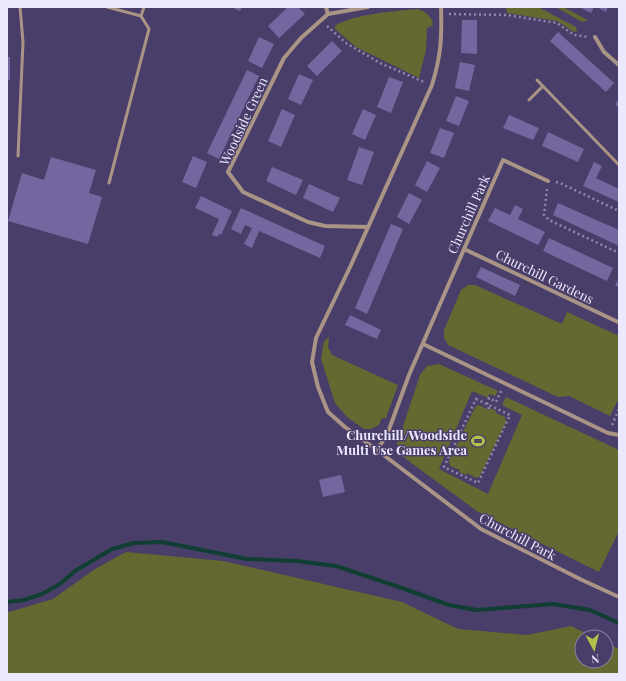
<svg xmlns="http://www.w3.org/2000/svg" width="626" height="681" viewBox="0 0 626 681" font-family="'Playfair Display',serif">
<rect width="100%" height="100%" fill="#493e69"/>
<!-- green -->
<path fill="#636931" d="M506,7H538L576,27L577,31L574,32L557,21L507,13Z
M556,7H563L588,20L582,22Z
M418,9C426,12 432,16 433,25L427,28L426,50L419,78L356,47L335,29V26C352,14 397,11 418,9Z
M468,285H475L562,324L567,312L619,336V398L610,416L569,396L558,397L448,345L444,338V330L461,290Z
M329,337L328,347L332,355L398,385L386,418H382L379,425L371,429H364L347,417L335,403L321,359L324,341Z
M439,364L498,391L495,396L489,394L488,398L472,391L439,469L488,494L522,415L502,405L506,397L619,450V531L599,572L478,512L414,465L400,454L397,444L420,375L427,366Z
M479,405L489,410L490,408L496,411V413L505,417L506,422L480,476L476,478L467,473L466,475L459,472L460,470L450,466L449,461L475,407Z
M126,552L223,561L402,602L458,629L527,635L571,626L594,637H582V661H606V643L619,649V674H7V612H9L53,599L95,569Z"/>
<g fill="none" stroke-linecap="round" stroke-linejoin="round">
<!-- stream -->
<path stroke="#103e33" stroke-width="4" d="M7,602L24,600L42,594L60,584L75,571L112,549L134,543L162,542L247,559L297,561L336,566L402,588L449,605L477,610L553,604L590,610L619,623"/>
</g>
<!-- building -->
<path fill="#74669f" d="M231,7H242L240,11Z
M288,7H298L305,14L279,38L268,26Z
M581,7H594L591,13L581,8Z
M597,7H608L606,12Z
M462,20H477V54L461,53Z
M558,32L614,83L606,92L550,41Z
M259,37L274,44L262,68L248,61Z
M332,41L342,51L317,76L307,66Z
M7,57H10V80H7Z
M460,62L475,65L469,91L455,88Z
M247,70L259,76L219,159L207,153Z
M299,74L313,80L301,105L288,99Z
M389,77L403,82L391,113L377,107Z
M456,96L469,101L459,126L446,121Z
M619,99V108L615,104Z
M282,109L295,115L281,147L268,141Z
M363,109L376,115L365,140L352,134Z
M509,115L539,128L533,140L503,128Z
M440,128L454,133L444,158L430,153Z
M548,132L584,149L578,162L542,146Z
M359,147L374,152L362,185L347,180Z
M193,156L207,162L196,188L182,182Z
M51,157L96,170L89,193L102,197L88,244L8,221L22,173L44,180Z
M427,161L440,168L427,192L415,185Z
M594,162L602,166L596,178L619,189V202L583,186Z
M272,167L303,180L296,195L266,181Z
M309,184L340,198L333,212L303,198Z
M409,193L422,200L409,224L397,217Z
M201,196L232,211L221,235L219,234L217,237L212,235L219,219L195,208Z
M558,203L619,230V246L553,215Z
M515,205L523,209L518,219L545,232L538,245L488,221L495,208L510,215Z
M241,208L325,246L320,258L259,231L252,248L244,244L252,228L245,225L241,234L231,229Z
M391,224L403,229L367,314L355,308Z
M549,238L613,268L607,281L543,251Z
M481,267L520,285L515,296L476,277Z
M619,278V287L615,286Z
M350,315L381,330L377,339L345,325Z
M341,475L345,492L323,497L319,480Z"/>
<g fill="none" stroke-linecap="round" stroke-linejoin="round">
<!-- path -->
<path stroke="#9088aa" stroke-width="2.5" stroke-dasharray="2 3" stroke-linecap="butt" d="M449,14L507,15L557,23L574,35L588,37
M327,26L346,43L380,63L424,82
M556,182L560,183L619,211
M547,189L544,215L549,220L619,253
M476,399L510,415L478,483L444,467Z
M489,409L487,404L489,398L496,402L501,391
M612,425L619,409"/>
<!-- lane -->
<path stroke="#a99486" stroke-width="3" d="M107,7L141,16L149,29L109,183
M141,16L144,7
M537,80L619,165
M529,100L543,86
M18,156L23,42L20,7"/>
<!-- street -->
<path stroke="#a99486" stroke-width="4" d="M326,7L328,14
M368,7L328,14L301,38L284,58L228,172L243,192L308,222L325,226L368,227
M441,7C442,37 441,56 432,85L351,265L316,338L312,362L318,387L328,412L345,427L377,450L481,529L582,580L619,597
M595,37L604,52L619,65
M464,249L618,322
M423,344L608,433L619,435
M377,450L387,435L409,375L503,160L548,181"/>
</g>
<!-- icons -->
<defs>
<g id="stadium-bare" transform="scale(1.08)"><path d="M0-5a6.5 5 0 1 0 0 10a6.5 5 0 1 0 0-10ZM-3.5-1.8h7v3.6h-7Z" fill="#b6c149" stroke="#493e69" stroke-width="2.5" paint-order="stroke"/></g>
</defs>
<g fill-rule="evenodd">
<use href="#stadium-bare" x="478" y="441"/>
</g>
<g text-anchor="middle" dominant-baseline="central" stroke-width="3" stroke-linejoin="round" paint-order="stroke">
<!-- street labels -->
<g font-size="13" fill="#ece8fe" stroke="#493e69">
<text transform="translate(243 121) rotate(-65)">Woodside Green</text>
<text transform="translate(468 214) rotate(-66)">Churchill Park</text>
<text transform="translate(545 276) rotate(26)">Churchill Gardens</text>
<text transform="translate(518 536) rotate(28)">Churchill Park</text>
</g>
<!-- poi labels -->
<g font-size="13" font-weight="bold" fill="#ece8fe" stroke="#493e69" text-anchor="end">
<text x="467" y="434">Churchill/Woodside<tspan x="467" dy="15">Multi Use Games Area</tspan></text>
</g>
</g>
<!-- border -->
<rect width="626" height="681" fill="none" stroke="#ece8fe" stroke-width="16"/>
<!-- north arrow -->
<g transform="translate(594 649) rotate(173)"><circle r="19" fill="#493e69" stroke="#8a82a5"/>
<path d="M0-3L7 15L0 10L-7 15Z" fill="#b6c149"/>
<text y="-6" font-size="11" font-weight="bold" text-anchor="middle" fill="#ece8fe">N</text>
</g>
</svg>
